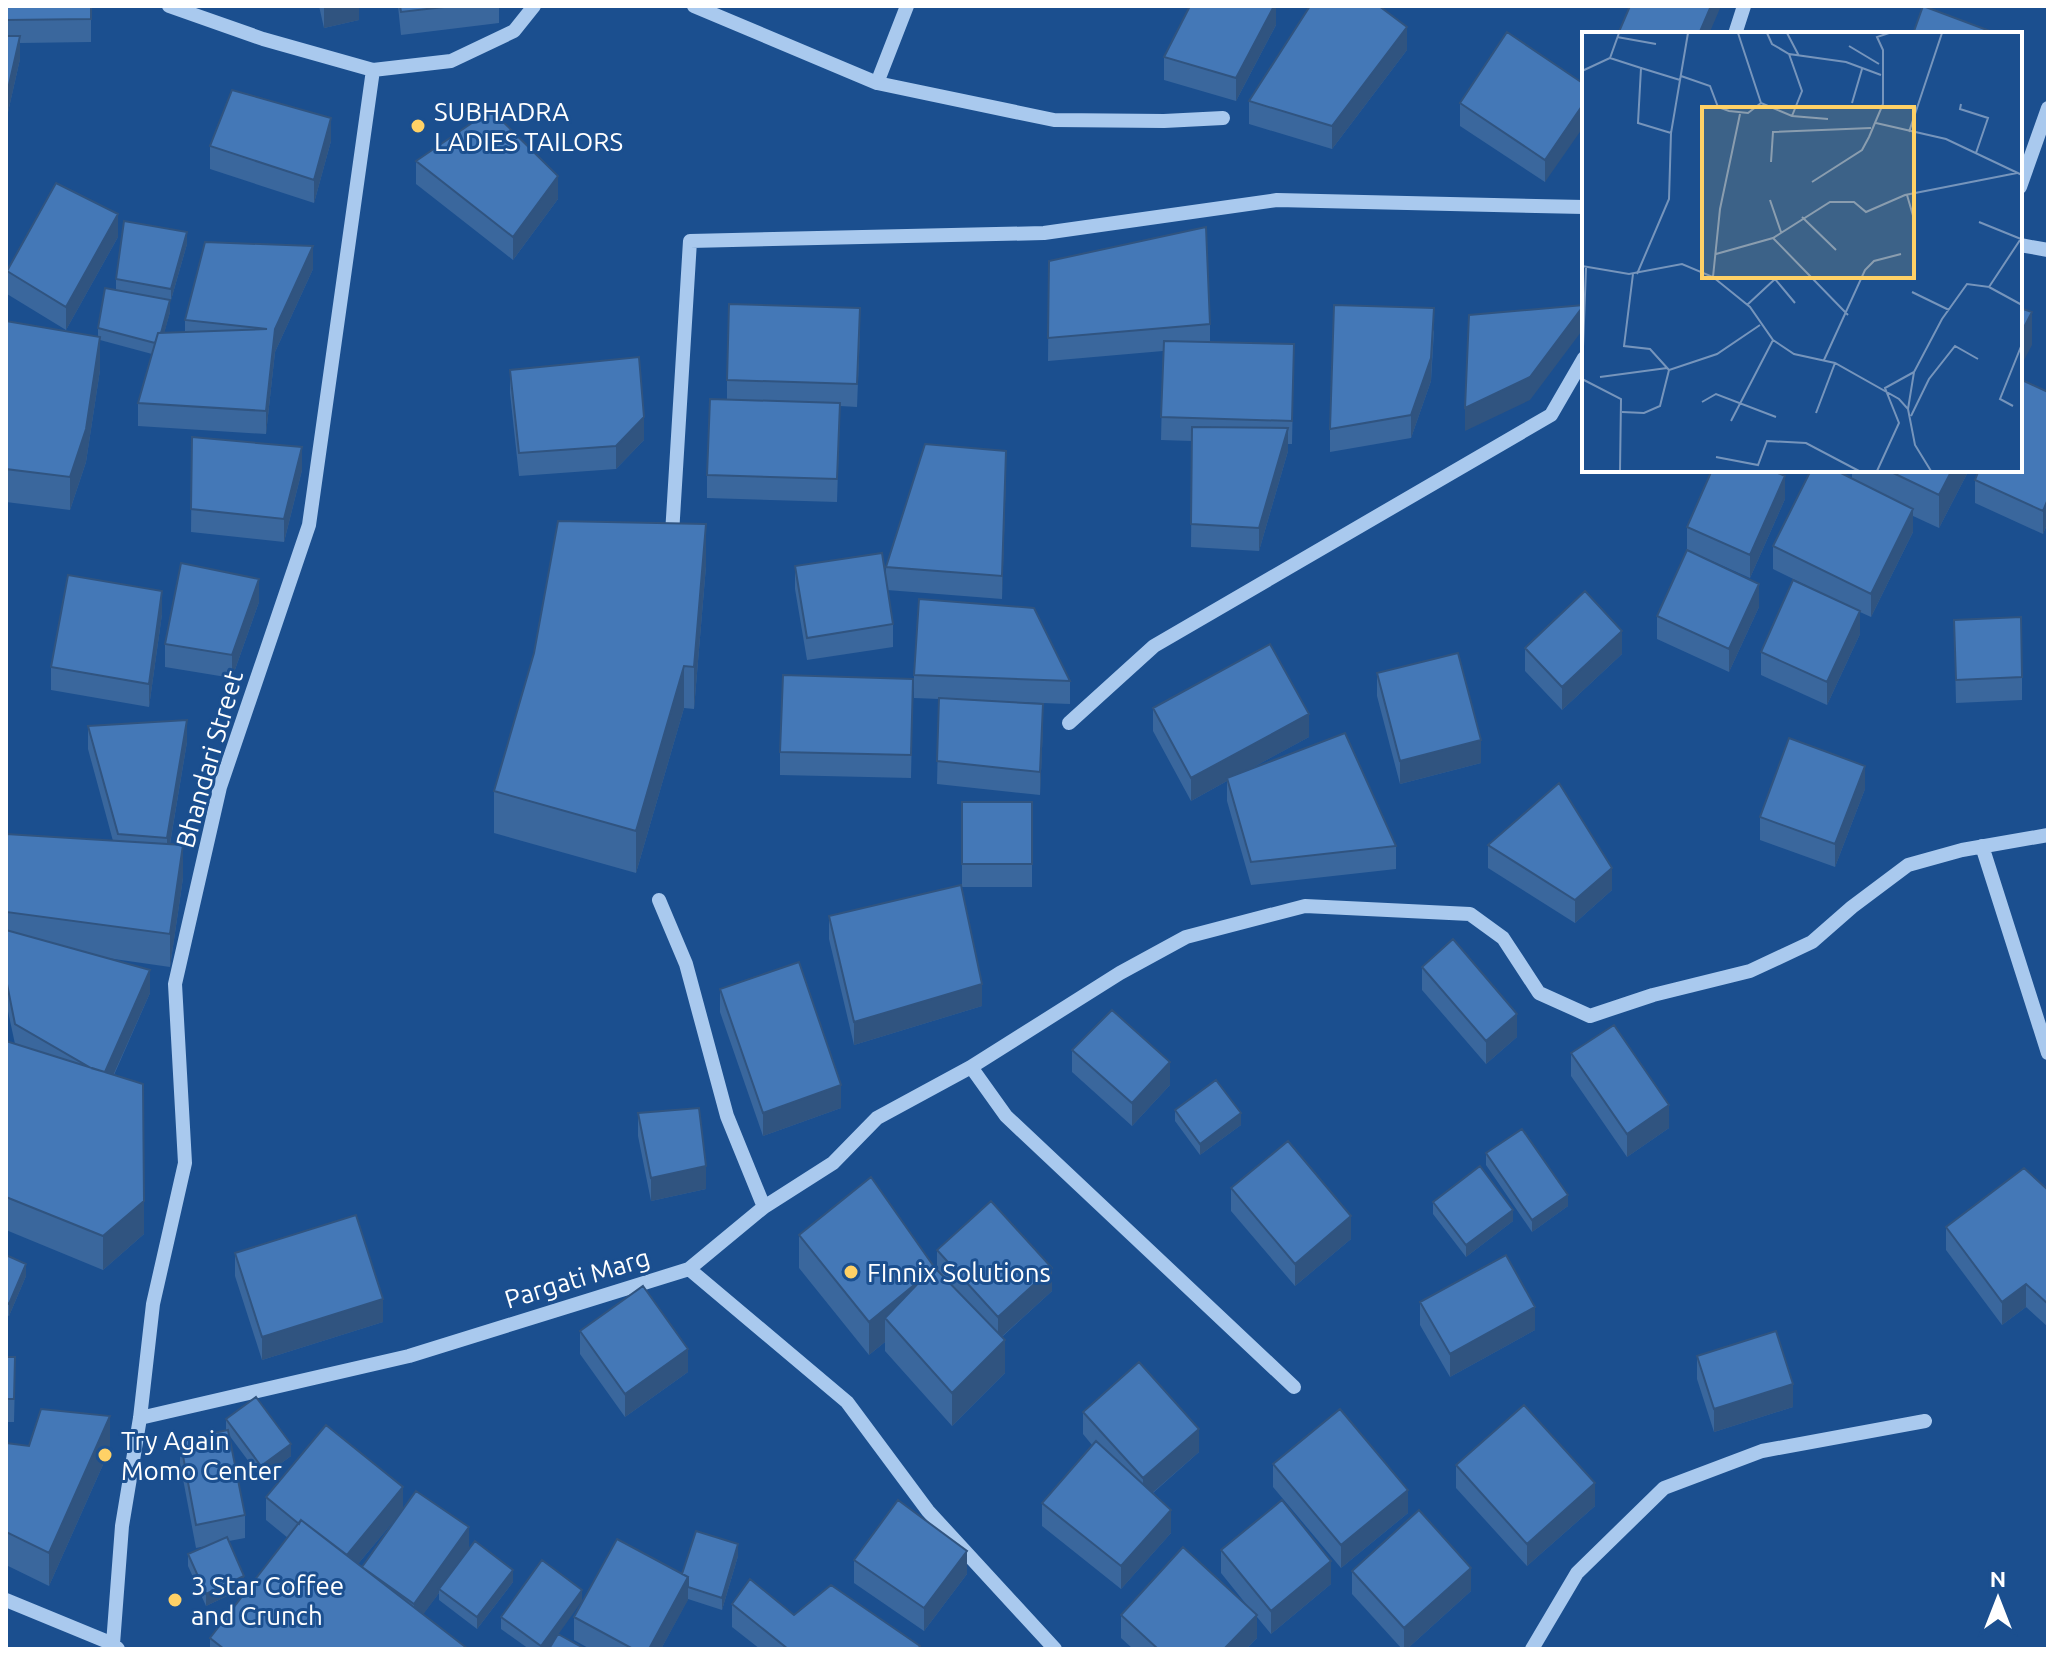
<svg xmlns="http://www.w3.org/2000/svg" width="2054" height="1655" viewBox="0 0 2054 1655" font-family="Ubuntu,sans-serif">
<rect width="100%" height="100%" fill="#1b4f8f"/>
<g fill="none" stroke-linecap="round" stroke-linejoin="round">
<!-- minor -->
<path stroke="#a9c9ee" stroke-width="14" d="M169,6L263,39L373,70L451,61L514,31L534,6
M694,6L877,83L1054,120L1164,121L1223,118
M1735,34L1744,6
M877,83L907,6
M2020,187L2048,108
M2020,245L2048,250
M672,534L690,241L1044,233L1277,200L1584,207
M1069,723L1154,646L1551,415L1584,358
M1982,846L2048,1053
M659,900L686,964L727,1116L764,1207
M971,1067L1006,1116L1294,1387
M689,1269L847,1402L928,1511L1055,1649
M140,1418L409,1356L689,1269L764,1207L833,1163L877,1118L971,1067L1120,973L1186,937L1305,906L1470,914L1503,938L1539,993L1590,1016L1653,995L1750,971L1812,942L1852,907L1908,865L1962,850L2048,835
M6,1600L113,1644L118,1649
M113,1644L122,1526L140,1418L153,1304L185,1163L175,984L220,787L309,525L373,70
M1532,1649L1577,1573L1664,1488L1762,1451L1925,1421"/>
</g>
<!-- wall -->
<path fill="#3a679d" fill-rule="evenodd" d="M6,6H91V42L20,43V59L6,121Z
M319,6H359V20L324,28Z
M398,6H499V23L401,35Z
M1276,6V25L1236,101L1164,80V57Z
M1407,50L1332,149L1249,124V101Z
M1584,84L1545,182L1460,126V103Z
M331,141L314,203L210,169V146Z
M416,161L558,199L513,260L416,184Z
M118,237L66,330L7,294V271Z
M187,244L171,300H170V312L164,333L185,332V320L313,269L275,352L266,434L138,426V403L152,354L100,340V370L86,462L70,510L6,502V321L98,337V328L116,290V279Z
M1049,261L1210,324V342L1294,344L1292,444H1288V451L1259,551L1191,547L1192,441L1161,440L1163,351L1048,361Z
M860,330L857,407L840,406L837,502L707,498V475L727,399V380Z
M1434,330L1431,381L1411,438L1330,452V429Z
M510,370L644,440L616,469L519,476L510,393Z
M2048,392V522L2043,534L1975,503V480Z
M192,437L302,470L284,542L191,532Z
M1852,470H1969L1939,528L1913,516V532L1871,617L1860,612V634L1827,705L1761,675V652L1834,599L1773,569V546L1852,478Z
M1006,474L1002,599L887,590L893,624V647L807,660L795,589V566L886,580V567Z
M1785,499L1750,578L1703,557L1759,607L1729,672L1657,639V616L1687,550V527Z
M706,566L694,709L684,708L636,873L494,833V791Z
M259,602L232,678L165,667V644Z
M162,614L149,707L51,690V667Z
M1954,620L2022,677V700L1956,703Z
M1525,648L1622,654L1562,710L1525,671Z
M1377,673L1481,763L1400,784L1377,696Z
M914,675L1070,681V704L984,701L1043,727L1040,795L937,784L939,699L914,698Z
M913,679L911,778L780,775V752Z
M1153,708L1309,737L1248,770L1396,846V869L1251,885L1227,801V781L1191,801L1153,731Z
M88,726L187,742L170,844L183,878L170,967L107,958L150,993L114,1075L144,1234L103,1270L6,1230V1041L15,1044L6,1002V834L113,841L88,749Z
M1865,789L1835,867L1760,840V817Z
M962,802H1032V887H962Z
M1488,845L1612,890L1575,923L1488,868Z
M829,916L982,1006L854,1045L829,939Z
M1422,967L1517,1037L1486,1064L1422,990Z
M720,989L841,1108L763,1136L720,1012Z
M1072,1050L1170,1085L1132,1126L1072,1072Z
M1571,1053L1669,1128L1627,1157L1571,1076Z
M1175,1110L1241,1125L1200,1155L1175,1121Z
M638,1113L706,1189L651,1201L638,1136Z
M1486,1153L1568,1206L1532,1232L1486,1165Z
M1231,1188L1351,1239L1295,1286L1231,1211Z
M2048,1190V1327L2026,1307L2002,1325L1946,1250V1227Z
M1433,1202L1513,1221L1466,1257L1433,1214Z
M799,1235L937,1270V1250L1052,1291L1002,1337L1005,1373L952,1426L885,1351V1342L869,1355L799,1268Z
M235,1253L383,1322L262,1360L235,1276Z
M6,1255L26,1276L9,1316L7,1315L6,1334Z
M1420,1302L1535,1330L1450,1377L1420,1325Z
M580,1331L688,1372L625,1417L580,1354Z
M1697,1356L1793,1407L1714,1432L1697,1379Z
M6,1357L15,1380L14,1422H6Z
M1083,1412L1199,1452L1153,1493L1171,1533L1121,1589L1042,1526V1503L1092,1445L1083,1434Z
M226,1419L291,1456L261,1478L229,1435L245,1515V1538L229,1541L244,1588L206,1606L188,1566V1554L206,1546L196,1548L180,1463V1440L226,1431Z
M6,1443L29,1446L110,1449L49,1586L6,1565Z
M1273,1464L1408,1513L1341,1568L1273,1487Z
M1456,1465L1595,1506L1527,1566L1456,1488Z
M266,1497L403,1510L469,1548L513,1582L477,1629L439,1600V1593L423,1614L288,1538L266,1520ZM402,1511L362,1567L358,1564Z
M1221,1550L1331,1584L1271,1634L1257,1617V1638L1246,1649H1133L1121,1638V1615L1250,1609L1221,1573Z
M738,1556L722,1610L688,1599L661,1649H590L574,1640V1617L682,1574Z
M854,1560L967,1574L924,1631L854,1583Z
M1352,1571L1471,1591L1407,1649H1402L1352,1594Z
M732,1604L920,1649H760L732,1627Z
M501,1617L558,1634L548,1649H529L501,1629Z
M210,1638L224,1649H210Z"/>
<!-- shaded-wall -->
<path fill="#305480" d="M324,6H359V20L324,28Z
M1274,6H1276V25L1236,101V78Z
M1711,6H1721L1709,34H1699Z
M1407,27V50L1332,149V126Z
M20,36V59L6,121V98Z
M1584,103V126L1545,182V160Z
M331,118V141L314,203V180Z
M558,176V199L513,260V237Z
M118,214V237L66,330V307Z
M187,232V244L171,300V289Z
M313,246V269L275,352L266,434V411L275,329Z
M170,300V312L158,356V344Z
M1584,306V328L1530,400L1465,431V408Z
M1434,308L1431,381L1411,438V415Z
M2032,312V345L2020,368V335Z
M100,337V370L86,462L70,510V477Z
M644,417V440L616,469V446Z
M1288,428V451L1259,551V528Z
M302,447V470L284,542V519Z
M1006,451V474L1002,599V576Z
M1952,470H1969L1939,528V495Z
M1785,476V499L1750,578V555Z
M2048,499V522L2043,534V511Z
M1913,509V532L1871,617V594Z
M706,524V566L694,709V667Z
M259,579V602L232,678V655Z
M1759,584V607L1729,672V649Z
M162,591V614L149,707V684Z
M1860,611V634L1827,705V682Z
M1622,631V654L1562,710V687Z
M684,666V708L636,873V831Z
M1043,704V727L1040,795V772Z
M1309,714V737L1228,781L1227,778V781L1191,801V778Z
M187,720V742L167,861V838Z
M1481,740V763L1400,784V761Z
M1865,766V789L1835,867V844Z
M183,845V878L170,967V934Z
M1612,868V890L1575,923V900Z
M150,970V993L103,1098V1075Z
M982,984V1006L854,1045V1022Z
M1517,1014V1037L1486,1064V1041Z
M1170,1062V1085L1132,1126V1103Z
M841,1085V1108L763,1136V1113Z
M1669,1105V1128L1627,1157V1134Z
M1241,1113V1125L1200,1155V1144Z
M706,1166V1189L651,1201V1178Z
M1568,1195V1206L1532,1232V1220Z
M144,1201V1234L103,1270V1236Z
M1513,1210V1221L1466,1257V1245Z
M1351,1216V1239L1295,1286V1264Z
M26,1264V1276L9,1316V1304Z
M1052,1268V1291L998,1340V1317Z
M925,1276L885,1318V1342L869,1355V1322Z
M2026,1284V1307L2002,1325V1302Z
M383,1299V1322L262,1360V1337Z
M1535,1307V1330L1450,1377V1354Z
M1005,1340V1373L952,1426V1393Z
M688,1349V1372L625,1417V1394Z
M1793,1384V1407L1714,1432V1409Z
M110,1416V1449L49,1586V1553Z
M1199,1429V1452L1143,1501V1478Z
M291,1444V1456L261,1478V1466Z
M1595,1483V1506L1527,1566V1544Z
M403,1487V1510L343,1582V1560Z
M1408,1490V1513L1341,1568V1545Z
M1171,1510V1533L1121,1589V1566Z
M469,1527V1550L439,1589V1593L414,1627V1604Z
M738,1544V1556L722,1610V1598Z
M967,1551V1574L924,1631V1608Z
M1331,1561V1584L1271,1634V1611Z
M1471,1568V1591L1407,1649H1404V1628Z
M513,1570V1582L477,1629V1617Z
M244,1576V1588L206,1606V1594Z
M688,1577V1600L661,1649H649Z
M582,1590V1601L548,1649H541V1646Z
M1257,1615V1638L1246,1649H1224Z"/>
<!-- building -->
<path fill="#4478b7" stroke="#305480" stroke-width="2" d="M6,6H91V19L6,20Z
M400,6H453L401,12Z
M1190,6H1274L1236,78L1164,57Z
M1310,6H1379L1407,27L1332,126L1249,101Z
M1630,6H1711L1699,34H1618Z
M1923,6L1995,33L1994,34H1913Z
M1507,32L1584,84V103L1545,160L1460,103Z
M6,36H20L6,98Z
M232,90L331,118L314,180L210,146Z
M491,110L558,176L513,237L416,161Z
M56,183L118,214L66,307L7,271Z
M124,221L187,232L171,289L116,279Z
M1206,227L1210,324L1048,338L1049,261Z
M205,242L313,246L275,329L266,411L138,403L158,333L267,329L185,320Z
M105,288L170,300L161,333H158L155,343L98,328Z
M729,304L860,308L857,384L727,380Z
M1334,305L1434,308L1431,358L1411,415L1330,429Z
M1584,305L1530,377L1465,408L1469,315Z
M2020,308L2032,312L2020,335Z
M6,321L100,337L86,429L70,477L6,469Z
M1164,341L1294,344L1292,421L1161,417Z
M639,357L644,417L616,446L519,453L510,370Z
M2022,380L2048,392V499L2043,511L1975,480L1979,470H2020V383Z
M710,399L840,403L837,479L707,475Z
M1192,427L1288,428L1259,528L1191,524Z
M192,437L302,447L284,519L191,509Z
M925,444L1006,451L1002,576L886,567Z
M1712,470H1771L1785,476L1750,555L1687,527Z
M1811,470H1835L1913,509L1871,594L1773,546Z
M1887,470H1952L1939,495Z
M558,521L706,524L694,667L684,666L636,831L494,791L534,653Z
M1687,550L1759,584L1729,649L1657,616Z
M882,553L893,624L807,638L795,566Z
M181,563L259,579L232,655L165,644Z
M68,575L162,591L149,684L51,667Z
M1793,580L1860,611L1827,682L1761,652Z
M1585,591L1622,631L1562,687L1525,648Z
M919,599L1034,608L1070,681L914,675Z
M2021,617L2022,677L1956,680L1954,620Z
M1270,644L1309,714L1191,778L1153,708Z
M1458,653L1481,740L1400,761L1377,673Z
M783,675L913,679L911,755L780,752Z
M939,698L1043,704L1040,772L937,761Z
M187,720L167,838L118,834L88,726Z
M1345,733L1396,846L1251,862L1227,778Z
M1789,738L1865,766L1835,844L1760,817Z
M1559,783L1612,868L1575,900L1488,845Z
M962,802H1032V864H962Z
M6,834L183,845L170,934L6,912Z
M961,885L982,984L854,1022L829,916Z
M6,930L150,970L105,1072L91,1068L15,1024L6,979Z
M1453,939L1517,1014L1486,1041L1422,967Z
M799,962L841,1085L763,1113L720,989Z
M1112,1010L1170,1062L1132,1103L1072,1050Z
M1614,1025L1669,1105L1627,1134L1571,1053Z
M6,1041L143,1084L144,1201L103,1236L6,1197Z
M1216,1080L1241,1113L1200,1144L1175,1110Z
M699,1108L706,1166L651,1178L638,1113Z
M1522,1129L1568,1195L1532,1220L1486,1153Z
M1288,1141L1351,1216L1295,1264L1231,1188Z
M1480,1166L1513,1210L1466,1245L1433,1202Z
M2024,1168L2048,1190V1304L2026,1284L2002,1302L1946,1227Z
M871,1177L935,1268L1005,1340L952,1393L885,1318L925,1276L869,1322L799,1235Z
M991,1201L1052,1268L998,1317L937,1250Z
M356,1215L383,1299L262,1337L235,1253Z
M6,1255L26,1264L9,1304L6,1303Z
M1506,1255L1535,1307L1450,1354L1420,1302Z
M643,1286L688,1349L625,1394L580,1331Z
M1776,1331L1793,1384L1714,1409L1697,1356Z
M6,1357H15L14,1399H6Z
M1139,1362L1199,1429L1143,1478L1083,1412Z
M256,1397L291,1444L261,1466L226,1419Z
M1524,1405L1595,1483L1527,1544L1456,1465Z
M41,1409L110,1416L49,1553L6,1532V1443L29,1446Z
M1340,1409L1408,1490L1341,1545L1273,1464Z
M326,1425L403,1487L347,1555L301,1520L299,1524L266,1497Z
M228,1430L245,1515L196,1525L180,1440Z
M1096,1441L1171,1510L1121,1566L1042,1503Z
M416,1491L469,1527L414,1604L362,1567Z
M898,1500L967,1551L924,1608L854,1560Z
M1282,1500L1331,1561L1271,1611L1221,1550Z
M1419,1510L1471,1568L1404,1628L1352,1571Z
M301,1520L468,1649H224L210,1638Z
M696,1531L738,1544L722,1598L688,1587V1577L682,1574Z
M227,1537L244,1576L206,1594L188,1554Z
M617,1539L688,1577L649,1649H633L574,1617Z
M475,1541L513,1570L477,1617L439,1589Z
M1183,1547L1257,1615L1224,1649H1158L1121,1615Z
M542,1560L582,1590L541,1646L501,1617Z
M750,1579L794,1615L831,1585L920,1646L918,1649H788L732,1604Z
M558,1634L585,1649H549Z"/>
<!-- markers -->
<g fill="#ffd166" stroke="#1b4f8f" stroke-width="3">
<circle cx="418" cy="126" r="8"/>
<circle cx="851" cy="1272" r="8"/>
<circle cx="105" cy="1455" r="8"/>
<circle cx="175" cy="1600" r="8"/>
</g>
<g text-anchor="middle" dominant-baseline="central" stroke-width="6" stroke-linejoin="round" paint-order="stroke">
<!-- poi labels -->
<g font-size="26" fill="#fff" stroke="#1b4f8f" text-anchor="start">
<text x="434" y="111">SUBHADRA<tspan x="434" dy="30">LADIES TAILORS</tspan></text>
<text x="867" y="1272">FInnix Solutions</text>
<text x="121" y="1440">Try Again<tspan x="121" dy="30">Momo Center</tspan></text>
<text x="191" y="1585">3 Star Coffee<tspan x="191" dy="30">and Crunch</tspan></text>
</g>
<!-- street labels -->
<g font-size="26" fill="#fff" stroke="#1b4f8f">
<text transform="translate(209 759) rotate(-74)">Bhandari Street</text>
<text transform="translate(577 1278) rotate(-17)">Pargati Marg</text>
</g>
</g>
<!-- overview -->
<g transform="translate(1582 32)">
<rect width="440" height="440" fill="#1b4f8f"/>
<path fill="none" stroke="#7695bc" stroke-width="2" d="M156,1L179,71M185,1L190,12L207,22L264,30L299,43M205,1L217,24M35,5L74,12M267,14L297,32M207,22L220,59L210,84M28,26L59,36L56,91L89,101M59,36L98,48M0,39L28,26L37,1M99,44L128,54L136,75L147,79L166,81L179,71M179,71L210,84L246,87M270,71L280,37M379,72L378,77L406,86L394,121M294,91L364,107L440,143M327,100L360,1M189,130L191,100L289,96M230,150L280,118L287,105L301,72V18L295,5L307,1M325,163L332,187M188,168L199,200M220,185L254,218M397,190L439,207M191,206L266,283M134,222L191,206L248,170H272L284,180L323,163L435,141M0,234L47,242L100,232L131,245L168,275L191,308L212,322L253,331L317,367L326,377L333,413L349,439M51,242L42,314L68,317L87,338M55,242L87,167L89,101L106,1M131,245L138,177L158,82M407,255L440,273M330,260L367,278M165,273L193,247L213,271M242,328L283,238L292,229L319,222M0,341L4,236M18,345L85,336M0,347L39,367L38,439M120,370L134,362L194,385M431,374L418,367L440,312M326,377L332,340L360,287L385,252L407,255L440,205M40,380L62,381L78,374L87,338L135,322L178,293M234,381L253,331M329,384L347,347L373,314L396,327M149,389L191,308M134,425L176,433L185,409L224,411L277,439M295,439L317,391L303,356L332,340"/>
<path fill="#ffd166" fill-opacity="0.15" stroke="#ffd166" stroke-width="4" d="M120,75H332V246H120Z"/>
<rect width="440" height="440" fill="none" stroke="#fff" stroke-width="4"/>
</g>
<!-- border -->
<rect width="2054" height="1655" fill="none" stroke="#ffffff" stroke-width="16"/>
<!-- north arrow -->
<g transform="translate(1998 1599)" stroke="#1b4f8f" stroke-width="6" paint-order="stroke">
<path d="M0-6L14 30L0 20L-14 30Z" fill="#ffffff"/>
<text y="-12" font-size="22" font-weight="bold" text-anchor="middle" fill="#ffffff">N</text>
</g>
</svg>
